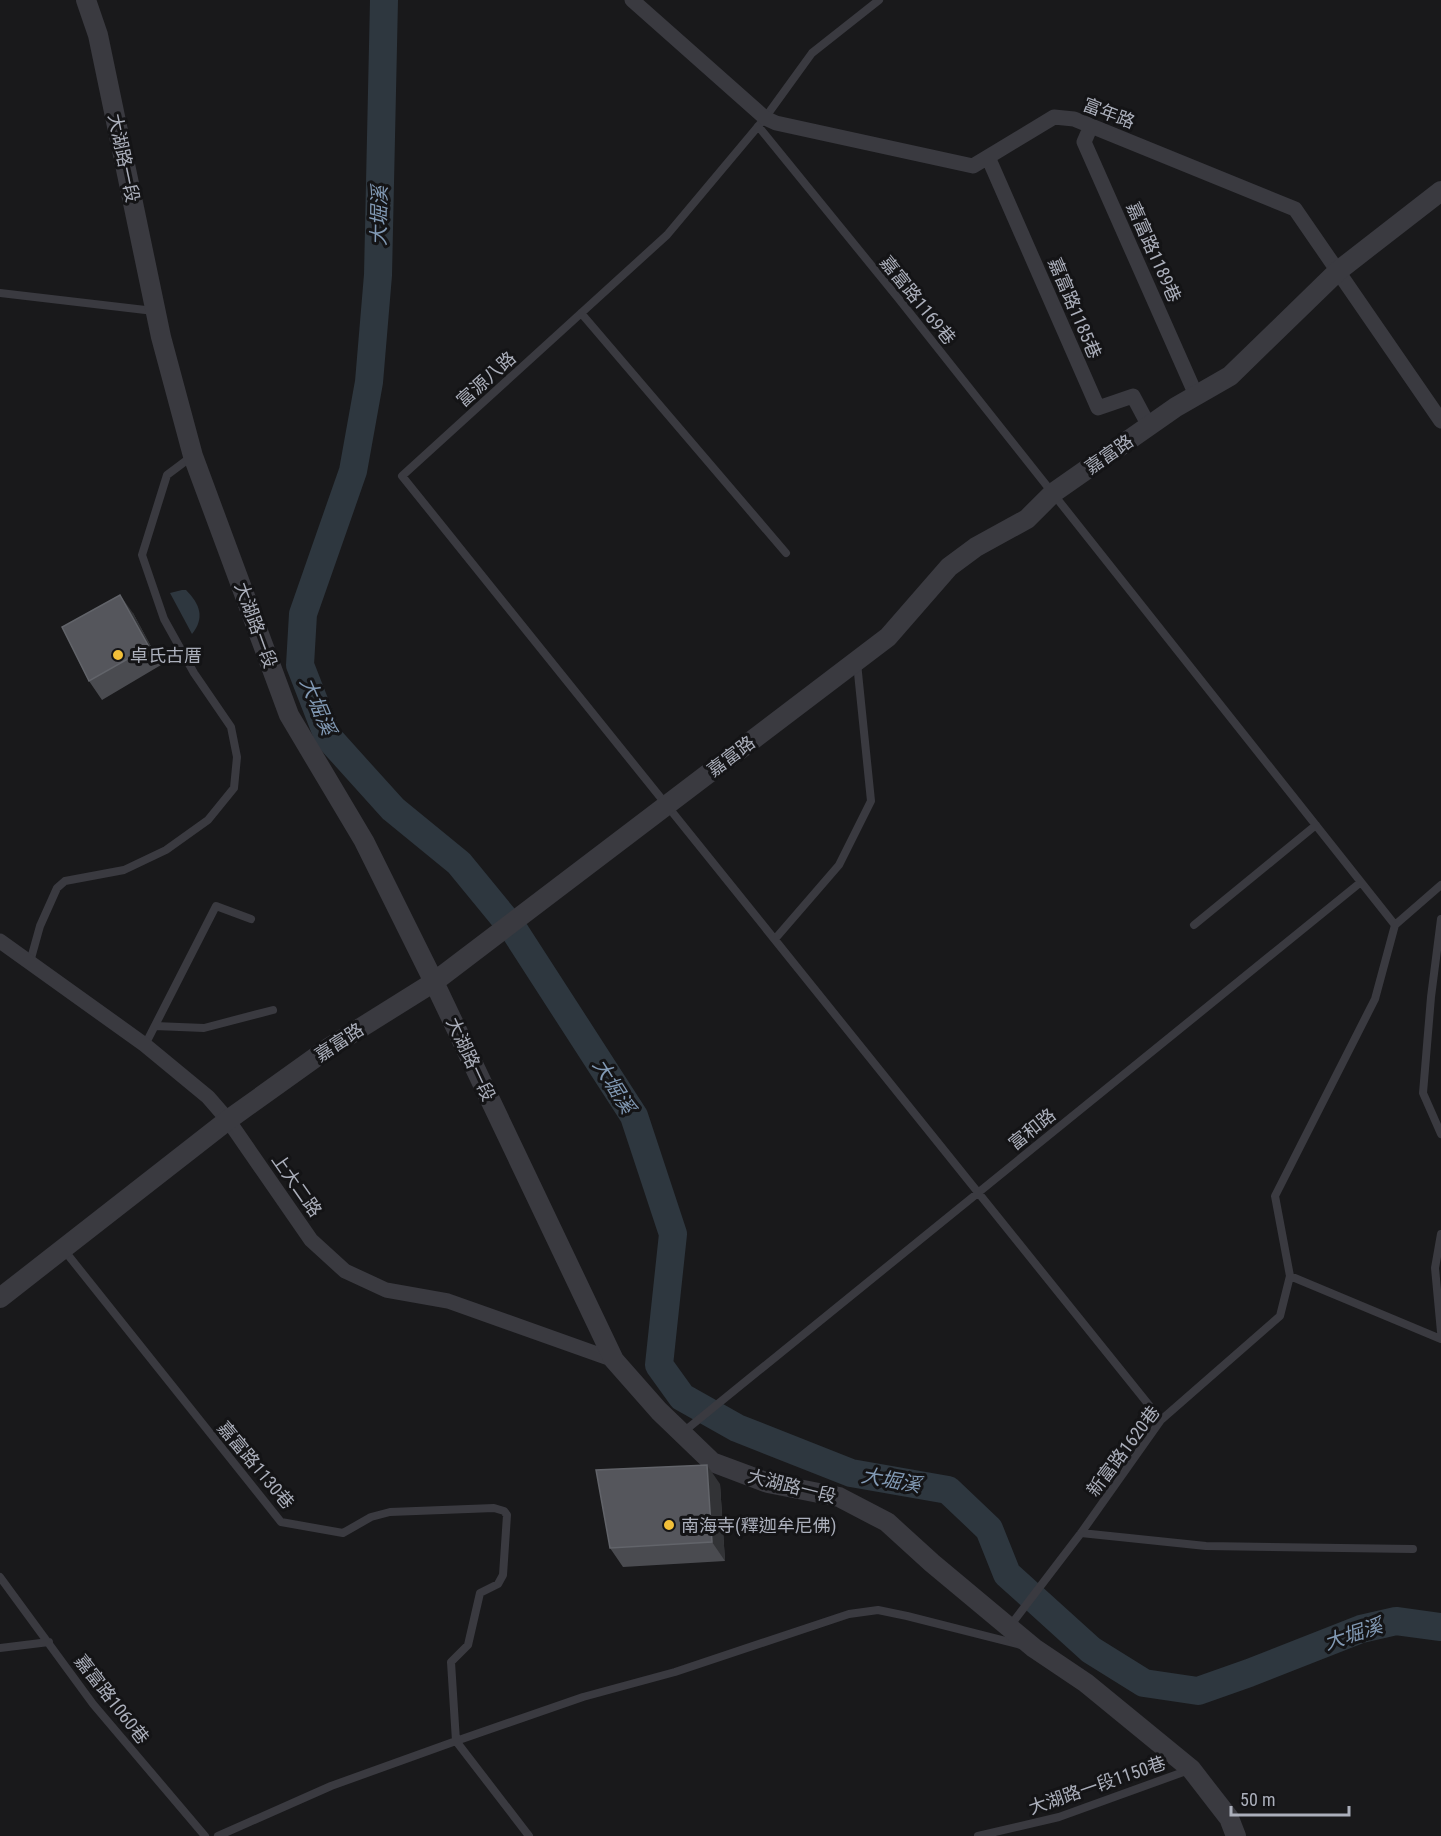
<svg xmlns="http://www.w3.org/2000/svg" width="1441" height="1836" viewBox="0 0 1441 1836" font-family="'Roboto Condensed','Noto Sans TC',sans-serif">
<rect width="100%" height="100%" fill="#19191b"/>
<!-- water -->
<path fill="#2e373f" d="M182,590H186C200,604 205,618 192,634L170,593Z"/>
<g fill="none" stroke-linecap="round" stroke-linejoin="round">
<!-- river -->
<path stroke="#2e373f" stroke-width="28" d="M384,0L378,275L369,382L353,471L303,614L300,665L328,737L393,809L459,863L514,930L634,1116L673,1234L659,1365L682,1397L737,1428L851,1473L948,1490L989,1529L1007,1574L1091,1650L1144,1683L1198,1691L1249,1673L1361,1629L1396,1621L1441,1627"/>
<!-- service -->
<path stroke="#3a3a40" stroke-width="8" d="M879,0L812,53L765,118L667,235L402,476L1161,1420
M758,126L898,298L1395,925
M0,293L154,311
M581,313L786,553
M1441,919L1431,997L1423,1093L1441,1134
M1194,925L1316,825
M775,939L839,865L871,801L857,663
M30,962L40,926L57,888L65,881L124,870L166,850L208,820L234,788L237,757L231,727L194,673L164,619L142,555L167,475L191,457
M155,1026L204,1028L273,1010
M145,1045L216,906L251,919
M1441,1234L1435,1268L1441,1332
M64,1250L281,1522L343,1533L371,1517L390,1512L494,1508L504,1511L507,1515L503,1575L498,1584L480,1593L468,1645L451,1662L456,1741L529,1836
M1290,1276L1441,1339
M682,1433L1361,882
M1081,1533L1206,1546L1413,1549
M0,1577L93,1704L205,1836
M1010,1626L1081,1533L1161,1420L1280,1316L1290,1276L1275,1196L1375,999L1395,925L1441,885
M0,1648L49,1642
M218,1836L331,1786L456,1741L583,1697L675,1672L849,1614L878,1610L907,1616L1021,1645
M978,1836L1059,1817L1189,1770"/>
<!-- minor -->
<path stroke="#3a3a40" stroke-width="15" d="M632,0L765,118L776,123L973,166L1054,117L1074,119L1295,209L1441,421
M1091,126L1084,142L1196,395
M988,157L1098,408L1133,396L1149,426
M0,941L145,1045L208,1097L228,1120L311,1240L345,1271L386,1290L448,1301L614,1360"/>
<!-- tertiary -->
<path stroke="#3a3a40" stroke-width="20" d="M86,0L98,35L161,337L193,456L289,715L364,841L434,982L614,1360L659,1411L712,1462L768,1483L839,1497L887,1522L932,1563L1034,1648L1086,1683L1191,1769L1229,1818L1236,1836
M0,1298L228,1120L330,1047L434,982L888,637L949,567L976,547L1027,519L1053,493L1176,407L1230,376L1338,271L1441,191"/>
</g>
<!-- wall -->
<path fill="#4a4b50" d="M133,613L161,665L102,700L89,681Z
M720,1484L725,1561L623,1567L610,1548Z"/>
<!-- shaded-wall -->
<path fill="#323336" d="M120,595L133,613L161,665L149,647Z
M707,1465L720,1484L725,1561L712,1542Z"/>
<!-- building -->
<path fill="#55565c" stroke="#62646a" stroke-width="1.5" d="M120,595L149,647L89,681L62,627Z
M707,1465L712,1542L610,1548L596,1470Z"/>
<!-- markers -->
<g fill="#f2bf39" stroke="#141416" stroke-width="2">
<circle cx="118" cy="655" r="6"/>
<circle cx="669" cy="1525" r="6"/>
</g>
<g text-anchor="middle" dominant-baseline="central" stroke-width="6" stroke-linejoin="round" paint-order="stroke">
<!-- street labels -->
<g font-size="18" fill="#abafbb" stroke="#141416">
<text transform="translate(1109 113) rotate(21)">富年路</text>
<text transform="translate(124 158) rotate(78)">大湖路一段</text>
<text transform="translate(1154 252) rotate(66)">嘉富路1189巷</text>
<text transform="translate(918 300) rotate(51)">嘉富路1169巷</text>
<text transform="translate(1075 308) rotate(67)">嘉富路1185巷</text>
<text transform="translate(486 379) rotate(-42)">富源八路</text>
<text transform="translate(1109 454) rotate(-35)">嘉富路</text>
<text transform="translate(256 625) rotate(70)">大湖路一段</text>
<text transform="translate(731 756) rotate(-37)">嘉富路</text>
<text transform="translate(339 1042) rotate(-33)">嘉富路</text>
<text transform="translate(471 1059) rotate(65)">大湖路一段</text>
<text transform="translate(1032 1129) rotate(-39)">富和路</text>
<text transform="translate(297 1185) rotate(55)">上大二路</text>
<text transform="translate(1123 1451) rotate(-53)">新富路1620巷</text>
<text transform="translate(256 1465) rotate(50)">嘉富路1130巷</text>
<text transform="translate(792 1486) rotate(14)">大湖路一段</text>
<text transform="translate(112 1699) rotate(52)">嘉富路1060巷</text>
<text transform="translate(1097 1785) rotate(-19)">大湖路一段1150巷</text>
</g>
<!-- poi labels -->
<g font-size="18" fill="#abafbb" stroke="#141416" text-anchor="start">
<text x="130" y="655">卓氏古厝</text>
<text x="681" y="1525">南海寺(釋迦牟尼佛)</text>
</g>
<!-- water labels -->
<g font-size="20" font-style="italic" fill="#829ab5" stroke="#141416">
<text transform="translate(379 216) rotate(-89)">大堀溪</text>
<text transform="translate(318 706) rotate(67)">大堀溪</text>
<text transform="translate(614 1086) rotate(58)">大堀溪</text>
<text transform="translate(891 1480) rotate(10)">大堀溪</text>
<text transform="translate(1353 1634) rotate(-18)">大堀溪</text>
</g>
</g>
<!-- scale -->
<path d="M1231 1806v9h118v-9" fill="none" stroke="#abafbb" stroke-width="3"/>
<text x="1240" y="1806" font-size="18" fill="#abafbb" stroke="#141416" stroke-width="4.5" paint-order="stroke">50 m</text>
</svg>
